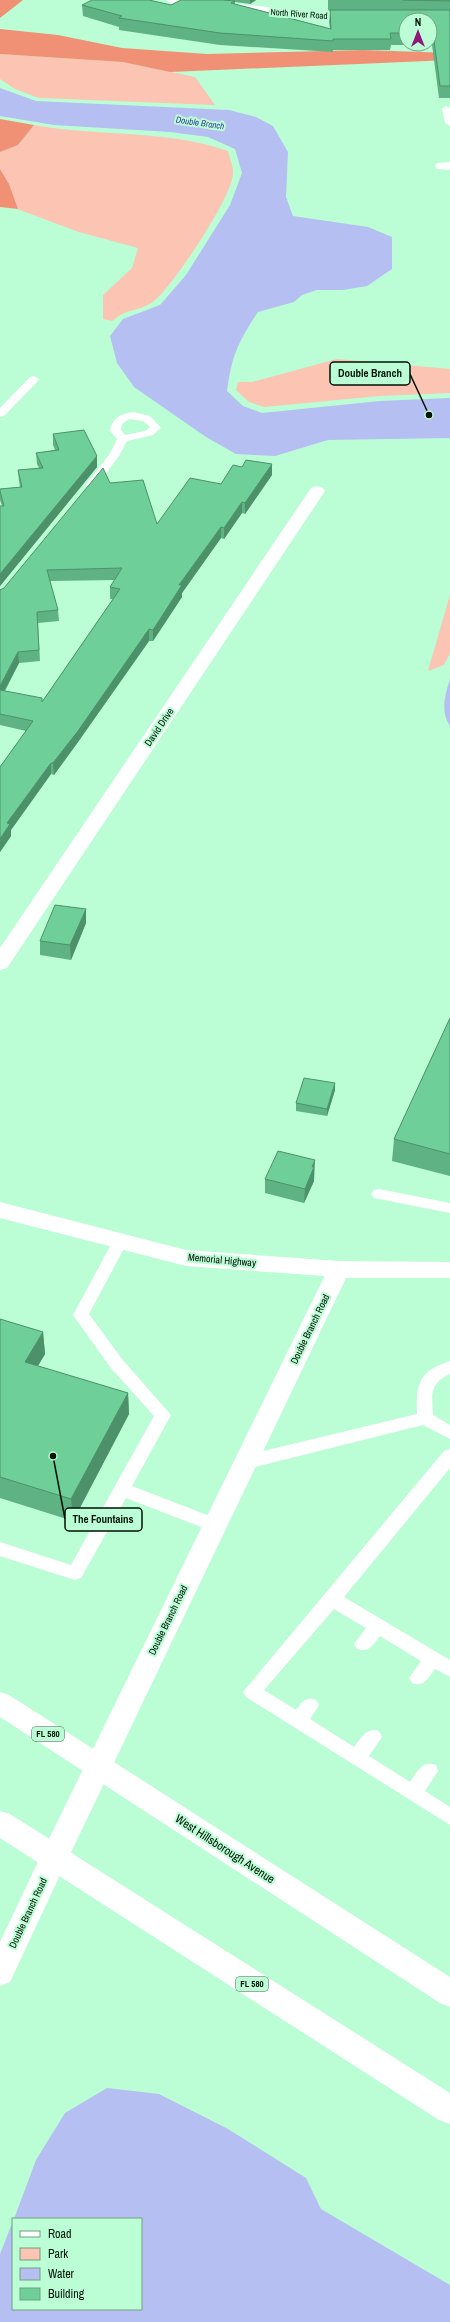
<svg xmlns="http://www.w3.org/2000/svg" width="450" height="2322" viewBox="0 0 450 2322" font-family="'Archivo Narrow',sans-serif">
<rect width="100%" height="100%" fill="#bbfdd4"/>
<!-- green -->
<path fill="#fbc4b3" d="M0,54L123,62L195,77L215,105L39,98L15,89L0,79Z
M34,125C99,137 165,129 228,151C229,157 233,165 233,172C235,194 172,287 154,301C142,311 123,309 113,321L103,319V295L132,268L138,248L79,232L17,209L9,184L0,169V152L18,145Z
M337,359L450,369V393L379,396L264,407L249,402L236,390L238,382H252Z
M450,595V653L444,665L428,671Z"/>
<!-- forest -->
<path fill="#f09175" d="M0,0H23L0,18Z
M0,29L58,35L122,48L207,54L363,50L450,53V60L170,72L123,62L0,54Z
M0,119L34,125L18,145L0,152Z
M0,169L9,184L18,209L0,207Z"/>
<!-- water -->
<path fill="#b6bff2" d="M0,88L36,101L229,110L256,117L273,126L288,152L286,197L293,216L368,227L392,237V269L367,286L343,290H317L302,295L294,302L258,312C238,342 232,355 227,391L243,406L262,413L380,401L450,398V438L328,440L275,456L236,454L206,437L134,387L117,363L110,336L123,319L160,305L186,275L230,205L242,173L235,149L208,137L170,132L54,125L0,116Z
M450,679V726C440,711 445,695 450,679Z
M107,2088L159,2094L228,2129L306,2178L321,2209L450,2285V2322H0V2254L13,2221V2309H141V2219H14L36,2160L65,2113Z"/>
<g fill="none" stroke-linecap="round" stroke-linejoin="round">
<!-- service -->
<path fill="#fff" fill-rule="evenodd" d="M446,106L450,108V126L445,123L442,109Z
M34,376L39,379L38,381L4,416L0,417V408L30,377Z
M133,412L150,416L161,428L153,435L127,441L119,456L95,488H87L85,486L109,455L117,439L110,431C112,418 120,414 133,412ZM129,419L143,421L150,427L145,431L125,435L121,430L122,424Z
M379,1189L450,1203V1213L374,1198L371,1194L374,1190Z
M120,1235L125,1237L128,1241L89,1314L122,1359L171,1415L132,1486L220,1520L223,1525L220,1530L214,1532L126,1498L81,1578L75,1580L0,1556V1542L71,1565L154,1416L110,1367L73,1315L115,1237Z
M450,1361V1374C429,1384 432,1394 433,1415L450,1425V1439L423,1425L247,1469L241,1467L239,1462L241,1457L247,1455L417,1414C416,1383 419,1371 450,1361Z
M450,1449V1468L344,1597L450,1660V1677L435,1669C428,1678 424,1688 412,1683L409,1678L421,1661L380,1636C373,1645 369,1653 357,1649L354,1644L366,1628L334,1609L264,1690L296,1710C302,1702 305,1696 316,1700L319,1705L310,1719L354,1747C362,1737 367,1727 379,1731L382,1737L369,1756L410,1782C417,1772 422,1760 436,1765L438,1771L425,1791L450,1807V1825L246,1697L243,1692L444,1451Z"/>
<!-- minor -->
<path fill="#fff" fill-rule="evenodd" d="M166,0H204L311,12H359L365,16L359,20H311L172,4Z
M450,162V170L437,169L435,166L437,163Z
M317,486L323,488L325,491L7,968L0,970V948L309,491L311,488Z
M0,1202L186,1250L339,1261L347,1263L350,1269L347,1275L339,1277L186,1266L0,1218Z
M54,1846L64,1849L68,1858L10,1982L0,1986V1942L44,1849Z"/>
<!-- tertiary -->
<path fill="#fff" fill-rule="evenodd" d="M339,1261L450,1262V1278H346L64,1867L54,1870L44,1867L40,1858L44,1849L328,1269L331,1263Z"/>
<!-- primary -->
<path fill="#fff" fill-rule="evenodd" d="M0,1692L9,1695L450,1977V2007L440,2003L0,1717Z
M0,1811L10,1814L450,2093V2124L439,2120L0,1838Z"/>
</g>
<!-- wall -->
<path fill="#5fb283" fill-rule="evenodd" d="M181,0H256L250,4L235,2V4L330,29L329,22L330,11L328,10V0H450V98H439L432,45H391L390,50H333V52L220,45L119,30V27L83,16L82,5H171ZM406,20H430V44H406Z
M53,434L97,456V467L0,586L2,506L0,500V489L20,487L19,481L18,470L39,468L37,464L36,453L55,450L53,445Z
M272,475L245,514L242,513L224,539L221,538L182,593V597L153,641H149L78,742L54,775L51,774L11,830V836L0,852V767L26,731L0,725V590L4,588L110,483L157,524L221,484ZM115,580L110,587V599H113L42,702L5,691L19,663L40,661L38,623L59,621L58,610L50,581Z
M86,923L71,960L40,955V941Z
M450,1018V1176L392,1161L394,1139Z
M335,1083V1090L327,1116L296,1111V1103Z
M314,1174V1181L304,1203L265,1193V1179Z
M0,1319L43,1332L45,1354L38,1366L128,1393L129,1414L73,1521L0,1498Z"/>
<!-- shaded-wall -->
<path fill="#4d916a" d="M250,0H256L250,4Z
M97,456V467L0,586V574Z
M272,464V475L245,514V503Z
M242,502V513L224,539V528Z
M221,527V538L182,593V597L153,641V630L179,585Z
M149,629V641L78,742L54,775L53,763Z
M18,652L19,663L0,699V686Z
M51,763V774L11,830V836L0,852V839L7,823Z
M86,909V923L71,960L70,945Z
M335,1083V1090L327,1116V1109Z
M315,1160L314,1181L304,1203L305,1189L312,1167Z
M43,1332L45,1354L27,1384L25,1362Z
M128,1393L129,1414L73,1521L71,1499Z"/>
<!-- building -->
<path fill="#6ecf98" stroke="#4d916a" d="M92,0H149L171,5L181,0H223L235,1L231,3L331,29L330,10H450V86H440L433,33H430V20H406V33H390L391,39H333V41L220,33L119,18L122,16L82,5Z
M403,0H450V1Z
M84,430L97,456L0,574V506H4L0,491V489L22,487L18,470L43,468L36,453L59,450L53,434Z
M246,460L272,464L245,503L242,502L224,528L221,527L179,585H182L153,630L149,629L78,731L53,763H51L7,823L10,824L0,839V767L33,721L0,714V690L42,698V702L120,589L110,587L122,568L47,570L58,610L37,612L39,650L18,652L0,686V590L4,588L103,468L110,483L143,480L157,524L190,478L221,484L233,465L242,467Z
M55,905L86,909L70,945L40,941Z
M450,1018V1154L394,1139Z
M304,1078L335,1083L327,1109L296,1103Z
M278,1151L315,1160L312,1167H314L305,1189L265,1179Z
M0,1319L43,1332L25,1362L128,1393L71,1499L0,1477Z"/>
<g text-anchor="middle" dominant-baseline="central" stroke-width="4" stroke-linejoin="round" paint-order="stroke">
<!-- far-street labels -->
<g font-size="9" fill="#001206" stroke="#bbfdd4">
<text transform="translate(299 14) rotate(4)">North River Road</text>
</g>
<!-- far-water labels -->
<g font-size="9" font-style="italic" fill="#393a99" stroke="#bbfdd4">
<text transform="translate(200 123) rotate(8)">Double Branch</text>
</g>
<!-- shield labels -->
<g fill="#bbfdd4" stroke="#385844" stroke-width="1">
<rect x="32" y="1727" width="32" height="14" rx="3"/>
<rect x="236" y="1977" width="32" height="14" rx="3"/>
</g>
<g font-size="9" font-weight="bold" fill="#001206">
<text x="48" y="1734">FL 580</text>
<text x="252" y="1984">FL 580</text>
</g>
<!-- street labels -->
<g font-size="10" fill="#001206" stroke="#bbfdd4">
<text transform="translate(159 727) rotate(-56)">David Drive</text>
<text transform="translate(222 1260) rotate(5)">Memorial Highway</text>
<text transform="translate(310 1329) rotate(-64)">Double Branch Road</text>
<text transform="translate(168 1620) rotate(-64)">Double Branch Road</text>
<text transform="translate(28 1913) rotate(-65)">Double Branch Road</text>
</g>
<!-- near-street labels -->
<g font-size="12" fill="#001206" stroke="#bbfdd4">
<text transform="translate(225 1849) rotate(33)">West Hillsborough Avenue</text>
</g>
</g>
<!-- callouts -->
<path fill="none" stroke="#001206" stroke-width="1.5" d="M429 415L410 374M53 1456L65 1519"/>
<g fill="#001206" stroke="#bbfdd4" stroke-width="1.5">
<circle cx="429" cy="415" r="4"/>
<circle cx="53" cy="1456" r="4"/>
</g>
<g fill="#bbfdd4" stroke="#001206" stroke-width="1.5">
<rect x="330" y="362" width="80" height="23" rx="4"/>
<rect x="65" y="1508" width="77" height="23" rx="4"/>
</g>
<g font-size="11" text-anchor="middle" font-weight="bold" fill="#001206">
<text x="370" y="377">Double Branch</text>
<text x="103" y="1523">The Fountains</text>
</g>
<!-- legend -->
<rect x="12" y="2218" width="130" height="92" fill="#bbfdd4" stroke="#709f82"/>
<rect x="20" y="2231" width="20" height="6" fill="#ffffff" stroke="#709f82"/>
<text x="48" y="2238" font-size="12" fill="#001206">Road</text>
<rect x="20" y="2248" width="20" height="12" fill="#fbc4b3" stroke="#709f82"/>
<text x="48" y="2258" font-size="12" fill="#001206">Park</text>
<rect x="20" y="2268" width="20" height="12" fill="#b6bff2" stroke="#709f82"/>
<text x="48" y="2278" font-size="12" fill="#001206">Water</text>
<rect x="20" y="2288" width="20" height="12" fill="#6ecf98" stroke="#709f82"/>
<text x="48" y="2298" font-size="12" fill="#001206">Building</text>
<!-- north arrow -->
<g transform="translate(418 32)"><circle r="19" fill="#bbfdd4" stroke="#709f82"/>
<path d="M0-3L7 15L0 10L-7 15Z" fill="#8e1979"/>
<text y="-6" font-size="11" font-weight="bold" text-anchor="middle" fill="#001206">N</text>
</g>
</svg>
